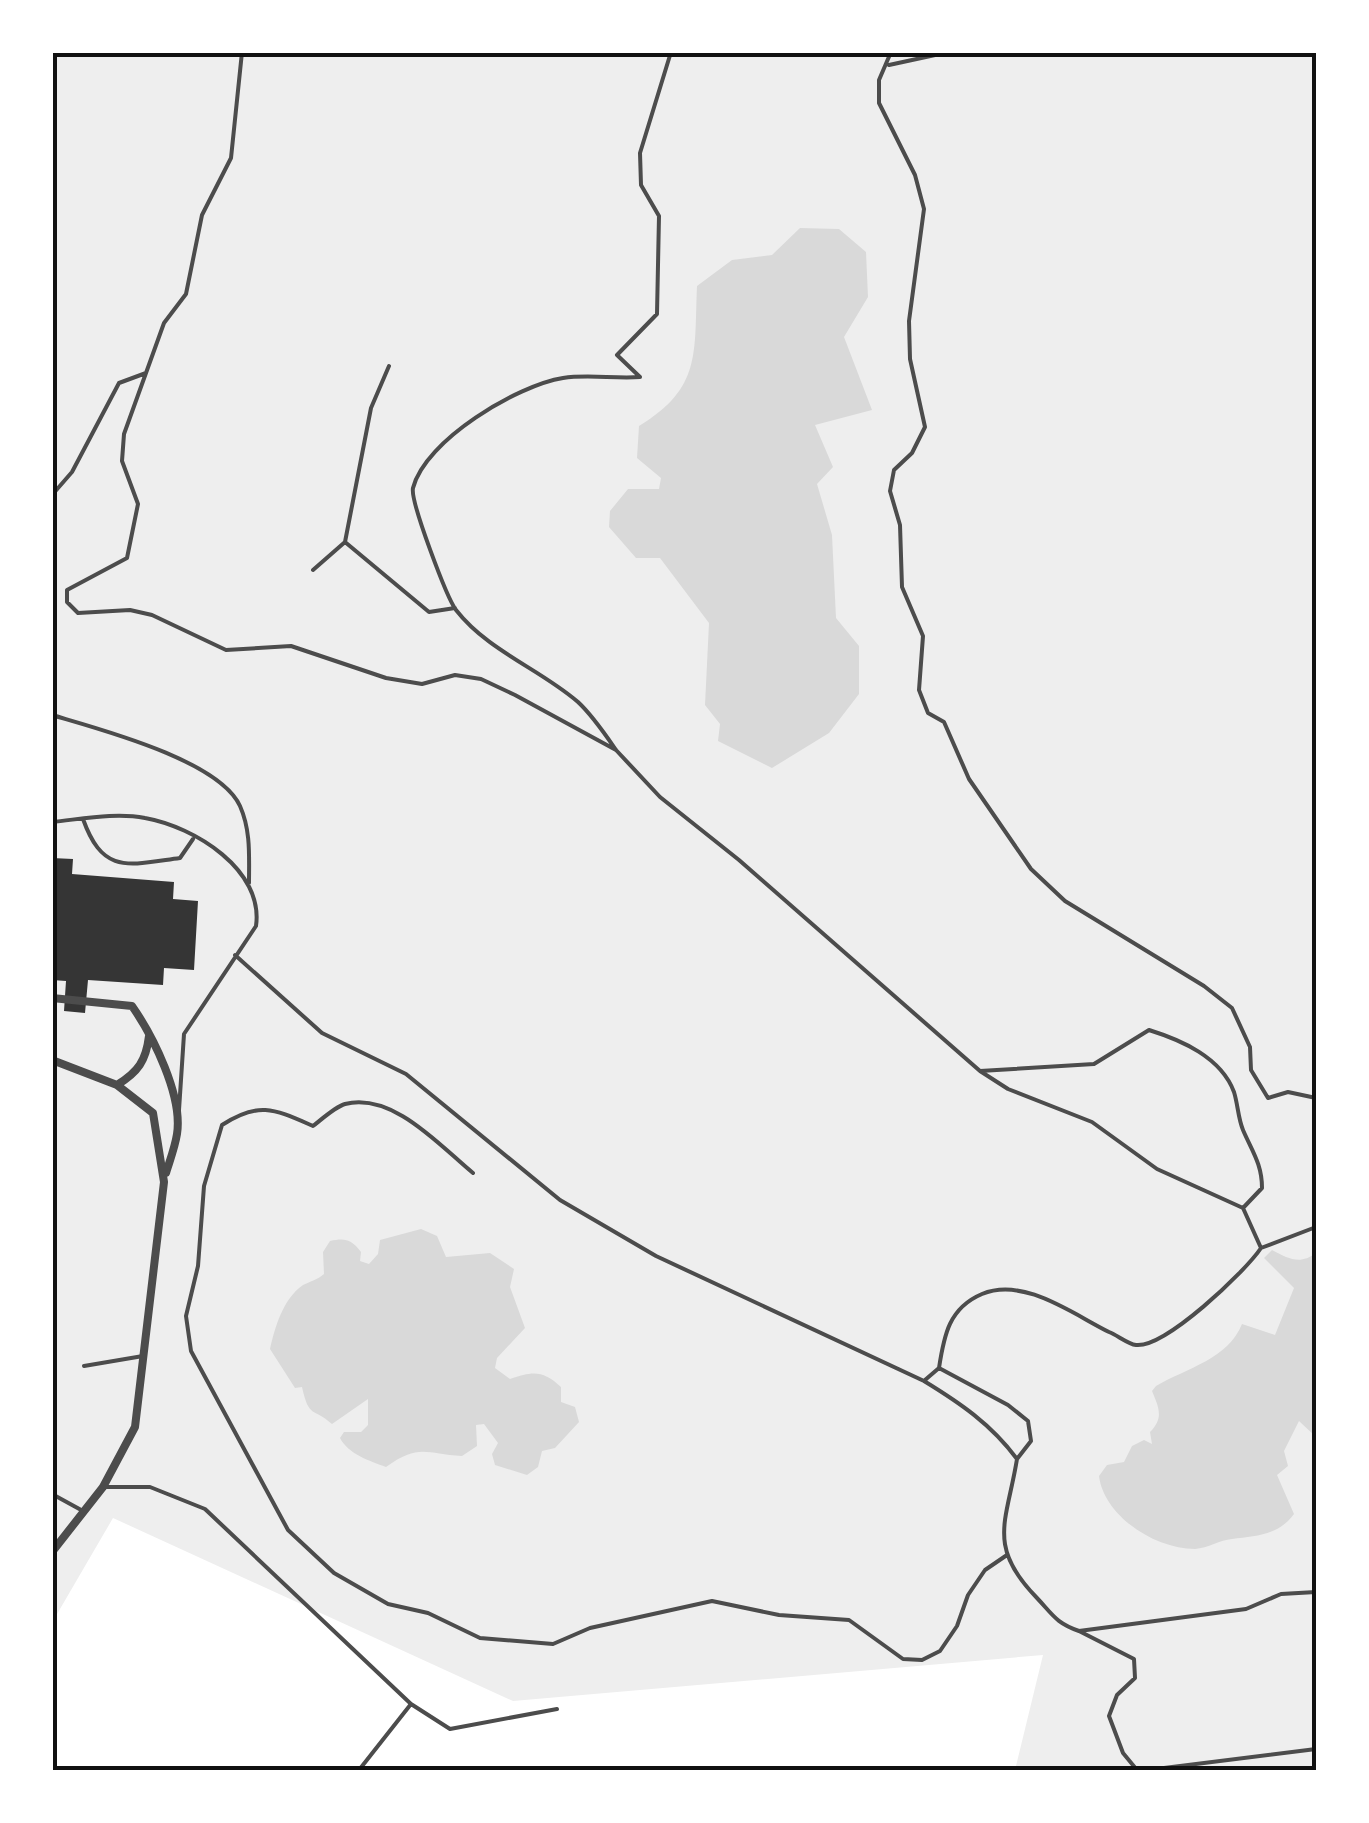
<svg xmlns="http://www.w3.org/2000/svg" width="1369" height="1823" viewBox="0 0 1369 1823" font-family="'DejaVu Sans',sans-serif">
<rect width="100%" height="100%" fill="#fff"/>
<!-- green -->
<path fill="#eee" d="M53,53H1316V1770H1015L1043,1655L513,1701L113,1518L53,1621Z"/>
<!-- water -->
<path fill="#d9d9d9" d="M800,228L839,229L866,252L868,297L844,337L872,410L815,425L833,467L817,484L832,535L836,618L859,646V694L829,733L772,768L718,741L720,724L705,705L709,623L660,558H636L609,527L610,511L628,489H659L661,478L637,458L639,426C702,388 694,353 697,286L732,260L772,255Z
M421,1229L437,1236L446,1257L490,1253L514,1269L510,1287L525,1328L497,1358L495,1368L510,1379C533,1371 543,1370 561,1387V1402L575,1407L579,1422L555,1448L542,1451L538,1467L527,1475L495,1465L492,1454L498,1443L484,1424L476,1425L477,1446L462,1456C426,1454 419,1443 386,1467C370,1461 348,1454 340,1438L344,1432H361L368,1425V1399L332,1424C313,1407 309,1419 302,1387L295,1388L270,1349C275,1327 283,1299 303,1285C311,1281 317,1280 324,1274L323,1252L330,1241C345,1238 351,1239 361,1252L360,1261L369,1264L378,1254L380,1240Z
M1272,1250C1289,1259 1300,1265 1316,1253V1437L1299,1421L1284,1451L1288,1466L1277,1475L1294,1514C1279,1535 1256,1536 1232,1539C1220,1540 1208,1548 1195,1549C1155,1549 1104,1516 1099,1476L1107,1465L1124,1462L1132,1446L1144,1440L1152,1444L1150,1432C1164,1418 1159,1408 1152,1391L1156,1386C1187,1368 1228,1359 1242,1324L1275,1335L1294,1288L1264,1258Z"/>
<!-- building -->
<path fill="#353535" d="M52,858L73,859L72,874L174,882L173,899L198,901L194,970L164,968L163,985L88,980L85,1013L64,1011L66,981L52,980Z"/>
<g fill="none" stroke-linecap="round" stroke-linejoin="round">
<!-- service -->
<path stroke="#4c4c4c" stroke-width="4" d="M242,52L231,158L202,215L186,294L164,323L124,434L122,461L138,504L127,558L67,590V602L78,613L130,610L152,615L226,650L291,646L386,678L422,684L455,675L481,679L515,695L616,750L660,797L739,860L980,1071L1008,1089L1092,1122L1157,1169L1243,1208L1262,1188C1262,1164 1252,1151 1243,1130C1238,1118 1238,1105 1234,1092C1221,1057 1181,1040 1149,1030L1094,1064L980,1071
M891,52L879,80V103L915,175L924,209L909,321L910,359L925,427L912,453L894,470L890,491L900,525L902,587L923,636L919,690L928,713L944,722L969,779L1031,869L1065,901L1204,986L1232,1008L1250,1047L1251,1070L1268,1098L1288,1092L1316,1098
M889,65L949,52
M389,366L371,408L345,542L429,612L455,608
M52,495L72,472L119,383L146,373
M313,570L345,542
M52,715C99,729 219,760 240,806C251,831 249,856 249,883
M616,750C605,734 593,716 578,702C540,669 488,651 456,610C447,598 410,501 413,488C425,440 518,385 563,378C588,374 615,379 640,377L617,355L657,314L659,216L641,185L640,153L671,52
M83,819C103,875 128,865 180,858L193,839
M52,822C82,819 116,812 145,818C195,827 264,870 256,926L184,1034L179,1110
M235,955L322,1033L406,1074L560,1200L656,1256L924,1381C960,1403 991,1424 1017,1459C1007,1521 986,1546 1037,1598C1053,1615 1056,1623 1079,1631L1246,1609L1281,1594L1316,1592
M473,1173C440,1146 393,1092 345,1104C335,1107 322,1119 313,1126C274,1109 259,1101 222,1125L204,1186L198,1266L186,1316L191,1351L288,1530L334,1573L388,1604L428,1613L480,1638L553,1644L590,1628L712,1601L779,1615L849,1620L903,1659L922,1660L940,1651L957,1626L968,1595L985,1570L1007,1555
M1243,1208L1261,1248L1316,1227
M84,1366L143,1356
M939,1368C944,1335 949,1308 982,1294C1024,1277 1071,1313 1109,1332C1117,1335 1128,1344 1136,1345C1165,1348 1245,1272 1261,1248
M925,1380L939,1368L1008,1405L1028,1421L1031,1441L1017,1459
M103,1487H150L205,1509L411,1704L450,1729L557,1709
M52,1494L83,1511
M1079,1631L1134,1659L1135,1678L1117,1695L1109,1716L1123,1753L1137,1770
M359,1770L411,1704
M1148,1770L1316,1749"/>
<!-- minor -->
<path stroke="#4c4c4c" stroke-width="8" d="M52,998L132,1006C153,1036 183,1096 177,1134C175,1147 170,1160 166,1173
M52,1060L117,1085C138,1072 146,1061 149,1036
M52,1552L103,1487L135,1427L164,1182L153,1113L117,1085"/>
</g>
<!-- border -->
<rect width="1369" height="1823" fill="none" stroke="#ffffff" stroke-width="110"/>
<rect x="55" y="55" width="1259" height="1713" fill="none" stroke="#111" stroke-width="4"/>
</svg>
